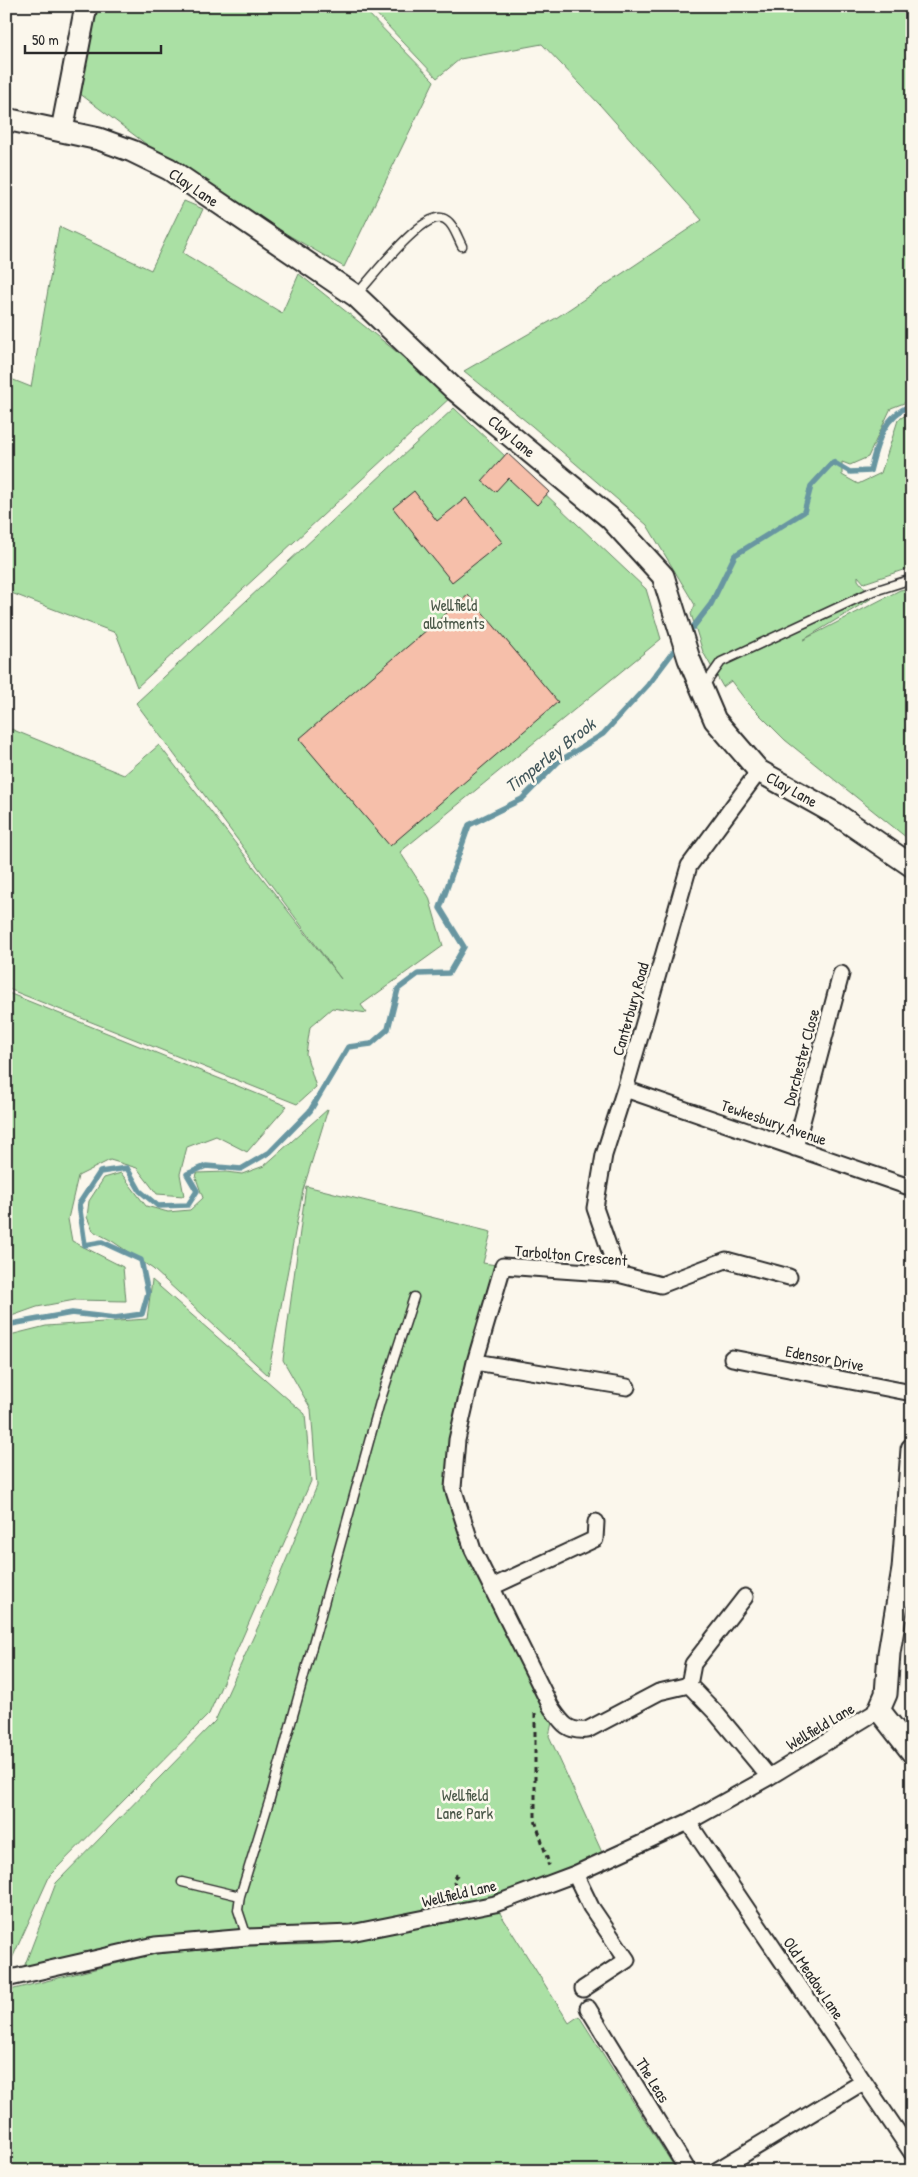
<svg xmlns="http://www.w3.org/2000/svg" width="918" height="2177" viewBox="0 0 918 2177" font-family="'Patrick Hand',sans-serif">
<rect width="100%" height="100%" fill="#fbf7ec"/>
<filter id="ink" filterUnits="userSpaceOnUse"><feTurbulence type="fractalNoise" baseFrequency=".02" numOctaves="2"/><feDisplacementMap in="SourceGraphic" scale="10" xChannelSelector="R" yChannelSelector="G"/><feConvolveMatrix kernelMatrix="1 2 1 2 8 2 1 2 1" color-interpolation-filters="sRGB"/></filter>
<g filter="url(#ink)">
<!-- green -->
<path fill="#aae0a4" stroke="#6a8668" d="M91,6H361L434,81L344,267L196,182L79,93Z
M369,6H912V400L891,408L868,457L850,465L842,462V475L858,484L881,473L898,420L912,411V567L864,583L858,576V580L872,598L803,640L900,590L912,588V842L785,740L747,702L731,681L723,687L703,652L691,614L695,605L647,525L532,426L464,371L556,318L702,220L600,105L542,44L460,59L437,78Z
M184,201L203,209L183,253L282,313L299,274L452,396L137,687L116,633L6,591V377L31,387L59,227L151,270Z
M454,408L646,589L661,639L400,852L429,897L443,946L361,1005L367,1013L332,1008L310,1027L306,1054L316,1087L297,1104L6,988V727L124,775L159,745L341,979L136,703Z
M6,992L287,1106L247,1152L216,1136L187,1147L180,1174L184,1196L157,1194L137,1168L110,1160L78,1176L68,1219L72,1241L123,1267L126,1301L75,1300L37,1307L6,1318Z
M328,1109L303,1190L268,1375L153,1269L112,1241L93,1231L87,1217L89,1201L104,1178L121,1173L146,1206L168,1212L190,1210L203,1198L196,1178L197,1173L226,1172L242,1174L264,1166Z
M306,1186L491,1232L483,1263L503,1266L453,1488L553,1718L549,1736L605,1859L495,1904L351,1933L155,1945L21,1975L56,1883L215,1721L262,1618L317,1486L311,1409L283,1360Z
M152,1280L305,1414L311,1481L209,1714L50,1875L10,1963L6,1965V1336L46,1326L147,1319Z
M498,1910L569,2023L579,2016L677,2171H6V1991L155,1954L249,1946L324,1944Z"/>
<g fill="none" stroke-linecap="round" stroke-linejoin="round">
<!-- stream -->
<path stroke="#6896a1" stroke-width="5.5" d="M687,635L711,604L735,555L804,512L811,486L833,462L850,472L870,471C877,443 883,416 912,405
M6,1325L72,1313L115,1318L142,1314L148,1293L141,1260L102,1242L85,1245L79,1204L100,1172L127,1168L140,1191L158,1206L188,1205L197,1191L187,1174L206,1166L241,1169L270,1152L310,1111L348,1047L371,1044L388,1029L398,989L418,974L449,973L464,947L440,908L469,825L522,799L558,762L603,734L648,685L679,644"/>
</g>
<!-- building -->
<path fill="#f6bfaa" stroke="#2b2b2b" d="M507,453L549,492L537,505L508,478L495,492L482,481Z
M414,491L437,521L466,498L502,542L452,582L393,508Z
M468,595L558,702L390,846L299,739Z"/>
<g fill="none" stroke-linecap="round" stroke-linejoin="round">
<!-- lane casing -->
<g stroke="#2b2b2b" stroke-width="11">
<path id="lane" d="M357,294C372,278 421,213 442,218C453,221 457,237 462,246
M704,686L721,662L871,592L912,579
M182,1882L240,1896
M247,1937L238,1910L240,1896L269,1802L380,1402L414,1297"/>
</g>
<!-- street casing -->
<g stroke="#2b2b2b" stroke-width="19">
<path id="street" d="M625,1089L912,1188
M795,1148L841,974
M618,1274L595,1208L604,1155L625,1089L689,866L759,771
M732,1358L912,1393
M475,1362L627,1387
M492,1587L595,1539L596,1522
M689,1685L693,1664L745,1597
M769,1777L716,1713L689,1685L659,1692L587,1730C567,1732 562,1723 551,1707L473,1550L453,1488L457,1440L475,1362L503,1266L618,1274L661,1285L726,1260L789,1277
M688,1822L912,2153
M575,1874L591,1907L627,1960L583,1989
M6,1979L155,1945L247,1937L351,1933L495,1904L575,1874L688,1822L769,1777L879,1710
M588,2008L688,2171
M716,2171L863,2082"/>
</g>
<!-- secondary casing -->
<g stroke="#2b2b2b" stroke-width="25">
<path id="secondary" d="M6,119L99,139L132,151L169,169L356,296L454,389L610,518L663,576L689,659L715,720L759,771L836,814L912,866
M62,130L86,6
M912,1449L903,1569L889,1653L886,1694L879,1710L912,1752"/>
</g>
<!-- path -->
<path stroke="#2b2b2b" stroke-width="3" stroke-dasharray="5 4" stroke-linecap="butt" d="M535,1713V1820L549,1864L547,1865
M458,1895L453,1879L460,1872"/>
<!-- lane -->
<use href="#lane" stroke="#fbf7ec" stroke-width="8"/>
<!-- street -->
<use href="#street" stroke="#fbf7ec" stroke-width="15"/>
<!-- secondary -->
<use href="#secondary" stroke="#fbf7ec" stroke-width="21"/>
</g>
</g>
<g text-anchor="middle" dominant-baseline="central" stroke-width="5" stroke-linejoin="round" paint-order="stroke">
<!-- street labels -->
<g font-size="16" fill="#2b2b2b" stroke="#fbf7ec">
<text transform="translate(194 187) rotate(34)">Clay Lane</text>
<text transform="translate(512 436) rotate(40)">Clay Lane</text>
<text transform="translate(792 789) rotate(29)">Clay Lane</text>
<text transform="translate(630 1009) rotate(-74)">Canterbury Road</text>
<text transform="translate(801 1057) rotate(-75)">Dorchester Close</text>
<text transform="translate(774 1122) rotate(19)">Tewkesbury Avenue</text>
<text transform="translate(571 1255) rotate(5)">Tarbolton Crescent</text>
<text transform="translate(825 1358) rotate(11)">Edensor Drive</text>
<text transform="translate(820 1726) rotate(-31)">Wellfield Lane</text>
<text transform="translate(459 1893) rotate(-13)">Wellfield Lane</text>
<text transform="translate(814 1978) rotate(56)">Old Meadow Lane</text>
<text transform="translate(653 2080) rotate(58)">The Leas</text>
</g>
<!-- park labels -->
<g font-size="16" fill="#4b5849" stroke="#fbf7ec">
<text x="454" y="605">Wellfield<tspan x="454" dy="18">allotments</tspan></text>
<text x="465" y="1795">Wellfield<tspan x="465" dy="18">Lane Park</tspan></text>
</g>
<!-- water labels -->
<g font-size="18" font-style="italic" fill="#44585c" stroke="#fbf7ec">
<text transform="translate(550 755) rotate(-38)">Timperley Brook</text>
</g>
</g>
<!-- margin -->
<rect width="918" height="2177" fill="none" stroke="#fbf7ec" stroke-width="25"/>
<rect x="12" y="12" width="893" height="2152" fill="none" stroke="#2b2b2b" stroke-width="2" filter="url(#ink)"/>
<!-- scale -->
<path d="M25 45v8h136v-8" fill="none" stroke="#2b2b2b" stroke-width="2.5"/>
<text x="32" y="45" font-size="15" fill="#2b2b2b" stroke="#fbf7ec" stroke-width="4" paint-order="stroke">50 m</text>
</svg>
